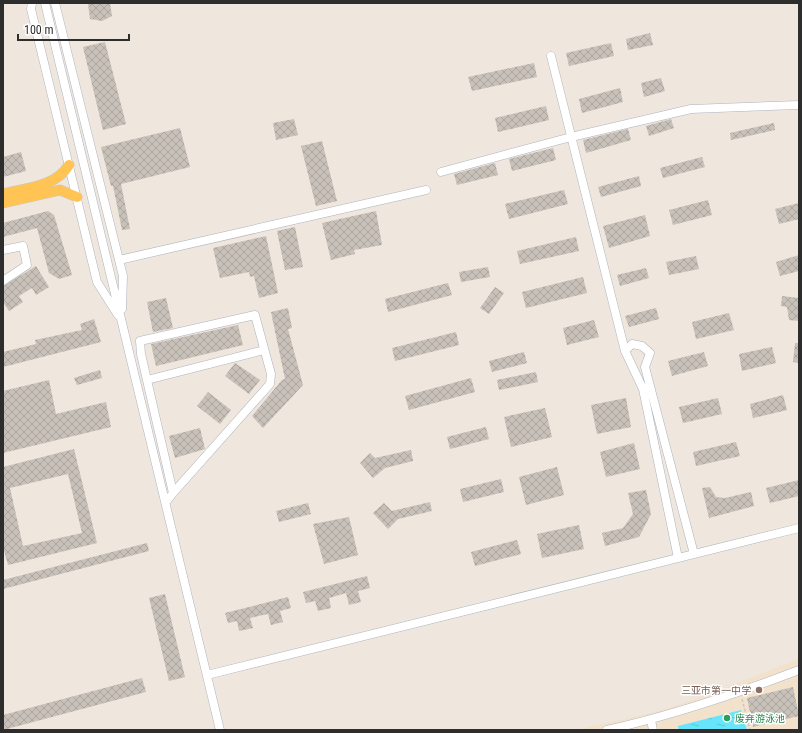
<svg xmlns="http://www.w3.org/2000/svg" width="802" height="733" viewBox="0 0 802 733" font-family="'Roboto Condensed','Noto Sans SC',sans-serif">
<defs>
<pattern id="water-ripples" width="26" height="14" patternUnits="userSpaceOnUse"><rect width="26" height="14" fill="#67e5fc"/><path d="M2 4q2-2 4 0t4 0M15 11q2-2 4 0t4 0" fill="none" stroke="#5ac5d8"/></pattern>
<pattern id="building-cross-hatch" width="8" height="8" patternUnits="userSpaceOnUse"><rect width="8" height="8" fill="#c8c1b9"/><path d="M0 0l8 8M0 8l8-8" fill="none" stroke="#aca69f"/></pattern>
</defs>
<rect width="100%" height="100%" fill="#efe6de"/>
<!-- education -->
<path fill="#f2e2cc" d="M799,659V730H576L655,712L696,699Z"/>
<!-- water -->
<path fill="url(#water-ripples)" d="M741,710L747,730H679L678,726Z"/>
<!-- building -->
<path fill="url(#building-cross-hatch)" fill-rule="evenodd" d="M88,3H110L112,16L102,21L90,19Z
M650,33L653,45L628,50L626,39Z
M105,42L126,124L103,130L83,47Z
M611,43L614,56L569,66L566,53Z
M534,63L537,77L472,91L468,77Z
M661,78L665,91L644,97L641,83Z
M620,88L623,102L582,113L579,99Z
M546,106L549,120L498,132L495,118Z
M294,119L298,135L276,140L273,123Z
M671,119L674,128L649,136L646,126Z
M774,123L775,130L731,140L730,133Z
M180,128L190,167L121,184L130,229L122,230L113,186H111L101,147Z
M628,129L631,140L586,153L583,140Z
M322,141L337,201L316,206L301,146Z
M553,148L556,160L512,171L509,159Z
M21,152L26,171L3,177V157Z
M702,157L705,167L663,178L660,168Z
M495,163L498,175L457,185L454,174Z
M639,176L641,186L601,197L598,187Z
M564,190L568,204L509,219L505,204Z
M708,200L712,215L673,225L669,210Z
M799,203V219L779,224L775,209Z
M48,211L54,215L72,275L59,279L49,273L37,228L3,237V223Z
M376,211L382,245L354,250L355,254L331,260L322,223Z
M645,215L650,236L609,248L603,226Z
M295,227L303,267L285,270L277,231Z
M266,236L278,293L259,298L254,276L250,277L249,272L220,278L213,248Z
M576,237L579,251L520,264L517,251Z
M799,255V271L780,276L776,262Z
M696,256L699,269L669,275L666,262Z
M36,266L49,287L36,295L32,288L19,296L23,302L9,311L3,302V286Z
M488,267L490,277L461,282L459,272Z
M646,268L649,278L620,286L617,275Z
M583,277L587,293L526,308L522,292Z
M448,283L452,295L388,312L385,299Z
M495,287L504,293L489,314L480,308Z
M782,296L799,298V321L789,320L787,307L781,306Z
M166,298L173,328L153,332L147,302Z
M288,308L292,328L288,329L303,385L263,428L252,416L282,380L285,379L271,312Z
M656,308L659,319L629,327L625,316Z
M729,313L734,330L696,339L692,322Z
M94,319L101,342L3,367V352L36,344L35,340L82,330L80,324Z
M594,320L599,337L567,345L563,328Z
M238,325L243,345L156,366L151,344Z
M456,332L459,345L395,361L392,348Z
M795,343H799V363L793,362Z
M772,347L776,363L742,371L739,354Z
M524,352L527,363L492,372L489,361Z
M704,352L708,366L672,376L668,361Z
M235,363L260,380L249,394L225,376Z
M100,370L102,378L77,385L74,378Z
M536,372L538,382L499,390L497,380Z
M471,378L475,392L409,410L405,396Z
M49,380L56,414L106,402L111,427L3,453V391Z
M208,392L231,410L220,424L197,406Z
M783,395L787,410L753,418L750,404Z
M626,398L631,427L597,434L591,405Z
M718,398L722,414L683,423L679,407Z
M545,408L552,437L511,447L504,417Z
M486,427L489,439L450,449L447,437Z
M200,428L205,449L175,458L169,436Z
M736,442L740,456L696,466L693,452Z
M634,443L640,469L606,477L600,452Z
M74,449L97,543L8,565L3,547V467ZM68,474L82,533L23,546L10,488Z
M411,450L413,461L385,468L373,478L360,463L370,453L375,458Z
M557,467L564,495L526,505L519,477Z
M501,479L504,492L463,502L460,489Z
M799,480V496L770,503L766,488Z
M710,487L716,497L725,498L751,492L754,506L709,518L702,488Z
M646,490L651,514L639,537L605,546L602,533L623,528L633,514L628,493Z
M430,502L432,511L398,519L388,529L373,513L384,503L392,511Z
M308,503L311,514L279,522L276,511Z
M349,517L358,555L324,564L313,524Z
M579,525L584,549L542,558L537,534Z
M517,540L521,554L475,566L471,552Z
M147,543L149,551L3,589V580Z
M367,576L370,588L358,591L361,602L349,605L346,593L329,598L331,608L318,611L315,601L306,603L303,592Z
M165,594L185,677L169,681L149,598Z
M288,597L291,608L280,611L283,622L271,625L268,614L250,618L253,628L239,631L237,621L228,623L225,613Z
M142,678L146,692L3,730V715Z
M793,687L799,716L753,727L747,698Z"/>
<g fill="none" stroke-linecap="round" stroke-linejoin="round">
<!-- minor casing -->
<g stroke="#aeb3be" stroke-width="9">
<path id="minor" d="M32,3L31,9L97,282L118,315
M45,3L220,730
M55,3L123,276L122,309
M551,56L625,351
M441,172L571,137L691,109L799,105
M3,250L23,246L27,265L3,281
M119,260L426,190
M147,380L264,350
M166,502L173,493L270,384L271,374L255,315L140,341L141,354L173,493
M678,558L643,389L625,351L632,344L642,346L650,353L645,367L694,554
M207,675L799,528
M651,720L653,730
M607,730C673,715 736,694 799,670"/>
</g>
<!-- major casing -->
<g stroke="#c8c8c8" stroke-width="11">
<path id="major" d="M3,194C26,188 56,187 69,165
M3,203L60,190L77,197"/>
</g>
<!-- path -->
<path stroke="#c8c8c8" stroke-width="1.5" stroke-dasharray="3 2" stroke-linecap="butt" d="M742,699L750,730"/>
<!-- minor -->
<use href="#minor" stroke="#fff" stroke-width="8"/>
<!-- major -->
<use href="#major" stroke="#ffc453" stroke-width="10"/>
</g>
<!-- markers -->
<circle fill="#8d6e63" stroke="#fff" stroke-width="1.5" cx="759" cy="690" r="4"/>
<circle fill="#2e9e5b" stroke="#fff" stroke-width="1.5" cx="727" cy="718" r="4"/>
<g text-anchor="middle" dominant-baseline="central" stroke-width="3" stroke-linejoin="round" paint-order="stroke">
<!-- education labels -->
<g font-size="10" fill="#785e54" stroke="#fff" text-anchor="end">
<text x="751" y="690">三亚市第一中学</text>
</g>
<!-- leisure labels -->
<g font-size="10" fill="#27864d" stroke="#fff" text-anchor="start">
<text x="735" y="718">废弃游泳池</text>
</g>
</g>
<!-- border -->
<rect width="802" height="733" fill="none" stroke="#2d2d2d" stroke-width="8"/>
<!-- scale -->
<path d="M18 34v6h111v-6" fill="none" stroke="#2d2d2d" stroke-width="2"/>
<text x="24" y="34" font-size="12" fill="#2d2d2d" stroke="#ffffff" stroke-width="3" paint-order="stroke">100 m</text>
</svg>
